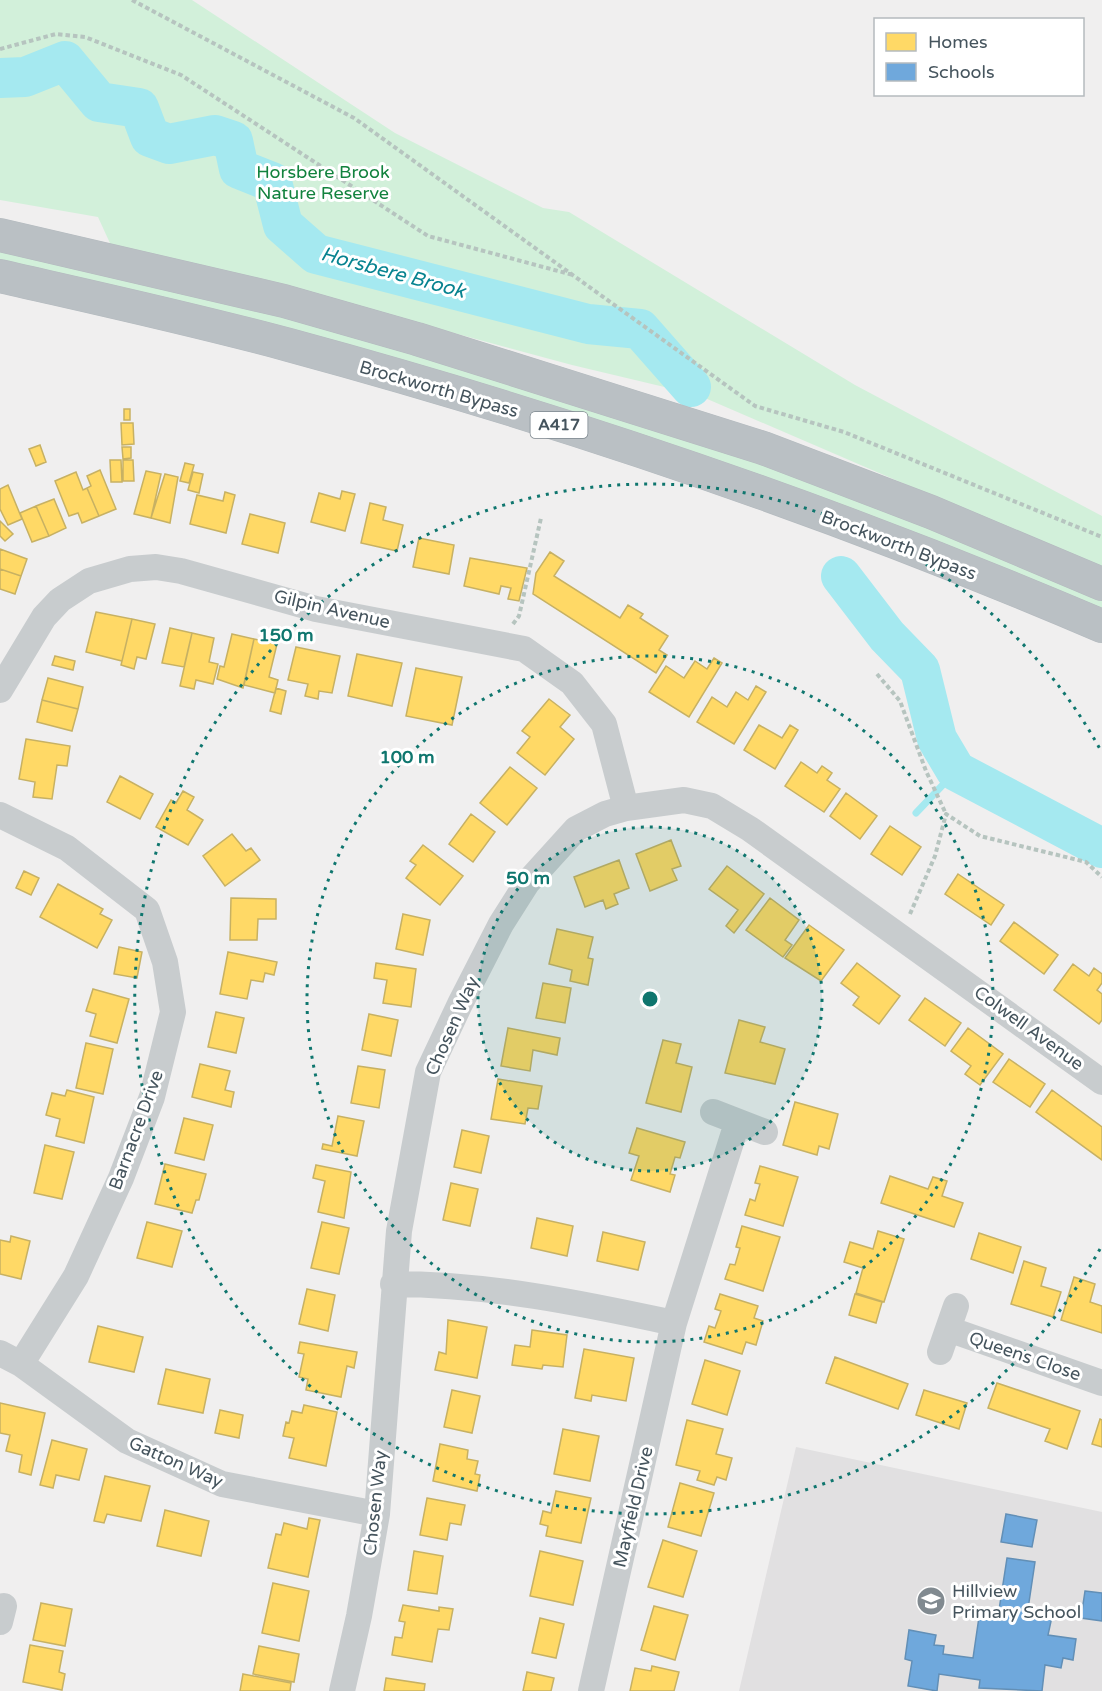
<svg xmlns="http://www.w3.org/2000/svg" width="1102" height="1691" viewBox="0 0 1102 1691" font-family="'Varela Round',sans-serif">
<rect width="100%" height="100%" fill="#f0efef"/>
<!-- education -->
<path fill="#e1e0e1" d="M796,1447L1102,1512V1691H739Z"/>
<!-- green -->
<path fill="#d2f0da" d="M0,0H192L395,133L543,208L569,212L855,385L1102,516V569L698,395L572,365L376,312L114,252L98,217L0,200Z
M0,250L282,314L718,448L956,538L1102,599V614L0,262Z"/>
<!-- homes -->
<path fill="#ffd966" stroke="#c7b163" stroke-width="1.5" d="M124,409H130V420H124Z
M121,423H133L134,444L122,445Z
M40,445L46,462L36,466L29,449Z
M122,447H131V458L123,459Z
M110,460H121L122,482H111Z
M123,460H133L134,481H123Z
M185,463L194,465L189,483L180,481Z
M100,470L116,509L99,516L87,488L91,486L87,476Z
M146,471L161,474L151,518L134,514Z
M76,472L83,490L87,488L99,516L82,523L78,513L69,516L55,481Z
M193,472L203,474L199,493L188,490Z
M165,474L178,477L170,523L151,518Z
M8,485L22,519L8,525L0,509V489Z
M342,491L355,494L345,531L311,522L319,493L340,499Z
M225,492L235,495L226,533L190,524L197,495L223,501Z
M54,499L66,528L49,536L36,506Z
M370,503L386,507L383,520L403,525L397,551L361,543Z
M36,506L49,536L32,542L20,513Z
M250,514L285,523L278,553L242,544Z
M0,521L13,534L5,541L0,536Z
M419,538L454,545L449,574L413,567Z
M0,549L27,559L21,576L0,569Z
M550,552L564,561L554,576L620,618L628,605L643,614L640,618L668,636L659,650L667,655L656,673L533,594L536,573Z
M470,558L527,568L519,601L508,599L511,588L501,586L499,594L464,586Z
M0,569L21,576L15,594L0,589Z
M96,612L132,619L122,661L86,652Z
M132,619L155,624L146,659L137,657L134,669L121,665Z
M170,628L192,633L184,667L162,663Z
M192,633L214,638L209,662L218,664L213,684L196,680L194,689L180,686Z
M232,634L254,639L243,688L217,679L220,666L224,667Z
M254,639L277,644L269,677L278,680L275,693L244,685Z
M296,647L340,656L332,693L319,691L318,699L305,696L308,684L288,680Z
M357,654L402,663L392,706L348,696Z
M55,656L75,661L73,670L52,665Z
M714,658L722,663L689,717L649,692L666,666L684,678L695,661L707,669Z
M416,668L462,677L452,725L406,716Z
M48,678L83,687L78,709L42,700Z
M756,686L766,692L734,744L697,722L712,697L727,707L736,692L748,700Z
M276,688L286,691L281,714L270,711Z
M549,699L570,715L560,727L574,739L545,775L517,753L530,737L522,731Z
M42,700L78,709L72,731L37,722Z
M759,725L782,738L790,725L798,730L775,769L744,750Z
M26,739L70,746L67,766L57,765L52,799L33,797L35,782L19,779Z
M801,762L817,773L822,766L832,773L827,780L840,789L824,812L785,786Z
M510,767L537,788L507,825L480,803Z
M120,776L153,794L140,819L107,802Z
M183,791L194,797L187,810L203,820L188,845L156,827L171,800L176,803Z
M846,793L877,816L860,839L830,816Z
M471,814L495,832L473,862L449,844Z
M890,826L921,847L902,875L871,854Z
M232,834L246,851L251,848L260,860L225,886L203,856Z
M671,840L681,866L672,869L677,880L650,891L636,854Z
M423,845L463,876L440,905L406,878L416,865L410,861Z
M619,860L629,888L614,894L618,904L606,909L603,900L585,907L574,877Z
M727,866L764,894L734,933L726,926L738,910L709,889Z
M24,871L39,878L31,895L16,888Z
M958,874L1004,905L991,925L945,894Z
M58,884L103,909L100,914L112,920L97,948L40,917Z
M231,898L276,899V919H258L257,940H230Z
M770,898L799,920L785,940L792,945L783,957L746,930Z
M403,914L430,920L423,955L396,949Z
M1014,922L1058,955L1044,974L1000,941Z
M809,925L844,950L821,981L785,958Z
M557,929L593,937L588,958L593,959L588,985L570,981L572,970L549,964Z
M119,947L142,952L137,978L114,974Z
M228,952L277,962L274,975L265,973L263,982L251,980L247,999L220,994Z
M376,963L416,969L411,1007L383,1003L387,980L374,978Z
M857,963L900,996L879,1024L853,1005L859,997L841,983Z
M1073,964L1089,976L1094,968L1102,974V983L1097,990L1102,994V1020L1099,1024L1054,990Z
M543,983L571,988L565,1023L536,1018Z
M93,989L129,999L117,1043L90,1036L96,1014L86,1011Z
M925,998L961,1023L945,1046L909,1020Z
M216,1012L244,1018L236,1053L208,1047Z
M369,1014L398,1020L391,1056L362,1050Z
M739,1020L765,1027L760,1042L785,1049L775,1084L725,1073Z
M508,1028L560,1038L557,1055L533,1050L530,1071L501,1066Z
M968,1028L1003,1054L980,1085L965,1074L971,1066L951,1051Z
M663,1040L681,1044L676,1063L692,1067L681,1112L646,1103Z
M86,1043L113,1049L103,1094L76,1088Z
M1009,1059L1045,1084L1030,1107L993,1082Z
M200,1064L230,1071L225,1090L234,1092L231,1107L192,1097Z
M358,1066L385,1070L379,1108L351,1103Z
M498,1079L542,1086L538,1109L528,1108L525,1124L491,1119Z
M67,1090L94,1097L84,1143L56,1136L60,1119L46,1115L52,1093L65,1096Z
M1052,1090L1102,1127V1160L1036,1112Z
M795,1102L838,1114L829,1149L819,1146L817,1155L783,1145Z
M338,1116L364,1121L357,1156L322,1149L323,1144L332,1146Z
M184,1118L213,1125L204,1160L175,1153Z
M637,1128L685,1142L680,1158L675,1157L670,1174L675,1175L670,1192L631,1180L639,1156L629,1153Z
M462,1130L489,1136L481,1173L454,1167Z
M45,1145L74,1152L62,1199L34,1193Z
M165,1164L206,1174L199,1200H196L192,1213L155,1204Z
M316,1165L351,1172L344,1218L318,1212L325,1181L313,1178Z
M760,1166L798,1177L783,1226L745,1215L750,1199L755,1201L760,1184L755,1183Z
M890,1176L928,1189L933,1177L947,1181L942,1196L963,1203L954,1227L881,1203Z
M451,1183L478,1189L470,1226L443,1220Z
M537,1218L573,1226L567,1256L531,1248Z
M147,1222L182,1231L172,1267L137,1258Z
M322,1222L349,1228L339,1274L311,1268Z
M742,1226L780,1237L763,1291L725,1279L730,1264L735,1265L740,1248L736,1247Z
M878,1231L904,1239L884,1302L856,1293L863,1268L844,1262L850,1242L873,1249Z
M603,1232L645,1242L638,1270L597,1261Z
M979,1233L1021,1247L1013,1273L971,1259Z
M11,1236L30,1241L21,1279L0,1274V1240L10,1242Z
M1024,1261L1046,1268L1041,1286L1061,1292L1053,1317L1011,1304Z
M1074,1277L1095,1284L1090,1302L1102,1306V1333L1061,1320Z
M307,1289L335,1295L328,1331L299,1324Z
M720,1294L758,1306L754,1318L763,1321L756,1345L746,1342L742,1354L704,1342L709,1326L715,1328L721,1311L715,1309Z
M855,1294L882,1302L876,1323L849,1315Z
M448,1320L487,1327L477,1378L435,1370L439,1352L446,1354Z
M98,1326L143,1337L134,1372L89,1362Z
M532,1330L567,1335L563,1367L543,1365L542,1369L512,1365L515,1345L530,1347Z
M300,1342L357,1352L354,1368L347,1366L341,1397L306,1390L308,1379L299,1377L304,1354L298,1353Z
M584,1349L634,1358L626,1401L592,1395L591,1401L575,1398Z
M835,1357L908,1384L898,1409L826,1383Z
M705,1360L740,1371L727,1415L692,1404Z
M166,1369L210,1379L203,1413L158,1404Z
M997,1383L1080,1411L1067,1449L1045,1441L1050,1429L988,1408Z
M452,1390L480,1396L472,1433L444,1427Z
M924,1390L967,1403L959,1429L916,1415Z
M0,1403L45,1413L31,1475L19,1472L22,1455L6,1451L10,1435L0,1433Z
M304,1405L337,1412L326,1466L289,1458L294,1438L283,1436L286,1422L289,1423L292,1411L302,1413Z
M220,1410L243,1415L239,1438L215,1433Z
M1100,1419L1102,1420V1447L1092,1444Z
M687,1420L723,1429L716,1454L732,1458L726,1480L717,1477L714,1485L697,1480L700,1471L676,1465Z
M563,1429L599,1436L590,1481L554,1474Z
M52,1440L87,1449L79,1480L56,1475L53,1488L40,1485Z
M440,1444L468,1450L467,1459L478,1461L475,1474L480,1475L477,1491L433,1481Z
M105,1476L150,1486L141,1521L107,1514L104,1523L94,1521Z
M680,1483L714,1493L701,1536L668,1527Z
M556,1491L591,1498L581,1543L546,1536L548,1526L540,1524L543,1511L551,1513Z
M427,1498L465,1505L461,1525L450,1523L447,1540L420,1535Z
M165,1510L209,1521L201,1556L157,1546Z
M309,1518L320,1520L308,1577L268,1568L276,1534L281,1535L284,1523L307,1529Z
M663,1540L697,1551L683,1597L648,1587Z
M414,1551L443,1556L437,1594L408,1590Z
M540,1551L583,1561L573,1605L530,1596Z
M273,1583L309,1591L299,1641L262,1633Z
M41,1603L72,1609L65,1646L33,1640Z
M403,1605L439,1611V1607L453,1609L449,1630L438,1629L432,1662L392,1655L395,1637L402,1638L405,1622L399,1621Z
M654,1606L688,1615L675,1660L641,1650Z
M540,1618L564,1624L556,1658L532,1653Z
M30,1645L63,1651L59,1672L65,1674L62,1690L23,1682Z
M259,1646L299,1654L294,1682L253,1674Z
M652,1666L679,1672L674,1691H630L635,1668L651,1671Z
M527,1672L554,1678L551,1691H523Z
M243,1674L291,1683L290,1691H240Z
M386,1678L425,1684L424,1691H384Z"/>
<!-- schools -->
<path fill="#6fa8dc" stroke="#628fb6" stroke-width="1.5" d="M1006,1514L1037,1520L1032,1547L1001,1542Z
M1007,1558L1035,1562L1028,1609L1053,1612L1048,1635L1076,1639L1073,1660L1063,1658L1061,1668L1045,1665L1042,1691L979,1688L980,1680L939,1674L937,1691L908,1686L912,1661L905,1659L909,1630L936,1635L934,1645L944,1646L943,1654L973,1658L979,1617L1003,1620L1005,1610H999Z
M1085,1591L1102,1593V1621L1081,1618Z"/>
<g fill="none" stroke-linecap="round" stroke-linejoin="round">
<!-- stream -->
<path stroke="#a5e9f0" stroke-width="7" d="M916,813L956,771"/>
<!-- river -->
<path stroke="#a5e9f0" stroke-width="40" d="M0,78L25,77L65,61L99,102L139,108L150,137L169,144L215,135L233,141L239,169L272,182L283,225L316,254L588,324L640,329L691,387
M841,576L887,636L920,670L937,739L956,771L1102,848"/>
<!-- highway casing -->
<g stroke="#b4babf" stroke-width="34">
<path id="highway" d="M0,235L284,301L417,339L763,448L931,512L1102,584
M0,276C96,298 193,319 289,345C566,420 838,513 1102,626"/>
</g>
<!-- path -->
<path stroke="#b6c4bf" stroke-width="4" stroke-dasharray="4.5 3" stroke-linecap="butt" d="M132,0L354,118L755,406L844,432L1102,537
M0,49L56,34L85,37L181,75L428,236L573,275
M513,624L519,616L541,518
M877,674L900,701L926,771L946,814
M910,914L935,856L946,814L980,836L1086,862L1102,877"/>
<!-- minor -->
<path stroke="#c8ccce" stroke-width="26" d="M0,690L44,617L60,600L89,581L130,569L156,567L181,571L316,609L524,649L572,683L604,724L626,808
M0,815L67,848L147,910L165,962L173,1012L152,1097L121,1178L76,1276L21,1364
M713,1112L765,1132
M393,1284C489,1284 581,1303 674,1323
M948,1329L1102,1383
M940,1352L956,1306
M0,1353L21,1364L127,1441L222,1484L377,1514
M0,1622L4,1606
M342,1691L359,1616L377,1514L399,1231L428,1072L460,1004L501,924L527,883L576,829L605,814L626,808L684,800L712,806L750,829L1102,1082
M591,1691L674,1323L737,1123"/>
<!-- highway -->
<use href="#highway" stroke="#bac0c4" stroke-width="33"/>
</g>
<!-- distance rings -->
<circle cx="650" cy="999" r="172" fill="#0f766e" fill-opacity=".12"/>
<g fill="none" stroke="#0f766e" stroke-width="3" stroke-dasharray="3 6">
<circle cx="650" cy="999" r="172"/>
<circle cx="650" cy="999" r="343"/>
<path d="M1100 1249A515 515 0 1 1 1100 749"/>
</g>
<!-- icons -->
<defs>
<g id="school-disc" transform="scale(1.5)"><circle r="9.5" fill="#818a90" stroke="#fff"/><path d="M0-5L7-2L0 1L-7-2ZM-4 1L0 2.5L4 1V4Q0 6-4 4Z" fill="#fff"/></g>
</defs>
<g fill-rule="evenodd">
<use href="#school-disc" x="931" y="1601"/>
</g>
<g text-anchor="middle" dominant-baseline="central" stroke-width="6" stroke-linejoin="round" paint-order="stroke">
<!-- shield labels -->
<rect fill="#fff" stroke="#7d878e" stroke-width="1.5" x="530.5" y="412" width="57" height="26" rx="4.5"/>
<g font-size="16" font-weight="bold" fill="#45545d">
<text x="559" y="425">A417</text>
</g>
<!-- park labels -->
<g font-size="18" fill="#12823e" stroke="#fff">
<text x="323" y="172">Horsbere Brook<tspan x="323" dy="21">Nature Reserve</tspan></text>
</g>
<!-- street labels -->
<g font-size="18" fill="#45545d" stroke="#fff">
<text transform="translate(439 389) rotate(16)">Brockworth Bypass</text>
<text transform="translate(899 545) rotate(21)">Brockworth Bypass</text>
<text transform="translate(332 609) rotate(13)">Gilpin Avenue</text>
<text transform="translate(452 1026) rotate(-66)">Chosen Way</text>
<text transform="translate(1029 1028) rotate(36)">Colwell Avenue</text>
<text transform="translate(136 1130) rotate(-70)">Barnacre Drive</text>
<text transform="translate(1025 1356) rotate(19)">Queens Close</text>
<text transform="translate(176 1462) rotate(24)">Gatton Way</text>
<text transform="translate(375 1503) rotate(-84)">Chosen Way</text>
<text transform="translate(633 1507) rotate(-77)">Mayfield Drive</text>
</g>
<!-- poi labels -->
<g font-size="18" fill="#45545d" stroke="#fff" text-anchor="start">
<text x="952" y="1591">Hillview<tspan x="952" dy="21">Primary School</tspan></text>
</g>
<!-- water labels -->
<g font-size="20" font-style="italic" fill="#078390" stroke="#fff">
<text transform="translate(393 273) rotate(15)">Horsbere Brook</text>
</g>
</g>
<circle cx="650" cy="999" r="9" fill="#0f766e" stroke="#fff" stroke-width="3"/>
<g font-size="18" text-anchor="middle" font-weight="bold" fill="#0f766e" stroke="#fff" stroke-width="6" stroke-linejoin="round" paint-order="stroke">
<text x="286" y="641">150 m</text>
<text x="407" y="763">100 m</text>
<text x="528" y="884">50 m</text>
</g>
<!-- legend -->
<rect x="874" y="18" width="210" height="78" fill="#ffffff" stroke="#b5bbbe" stroke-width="1.5"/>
<rect x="886" y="33" width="30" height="18" fill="#ffd966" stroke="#b5bbbe" stroke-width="1.5"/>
<text x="928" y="48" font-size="18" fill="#45545d">Homes</text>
<rect x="886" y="63" width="30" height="18" fill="#6fa8dc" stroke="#b5bbbe" stroke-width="1.5"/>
<text x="928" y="78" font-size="18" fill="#45545d">Schools</text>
</svg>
